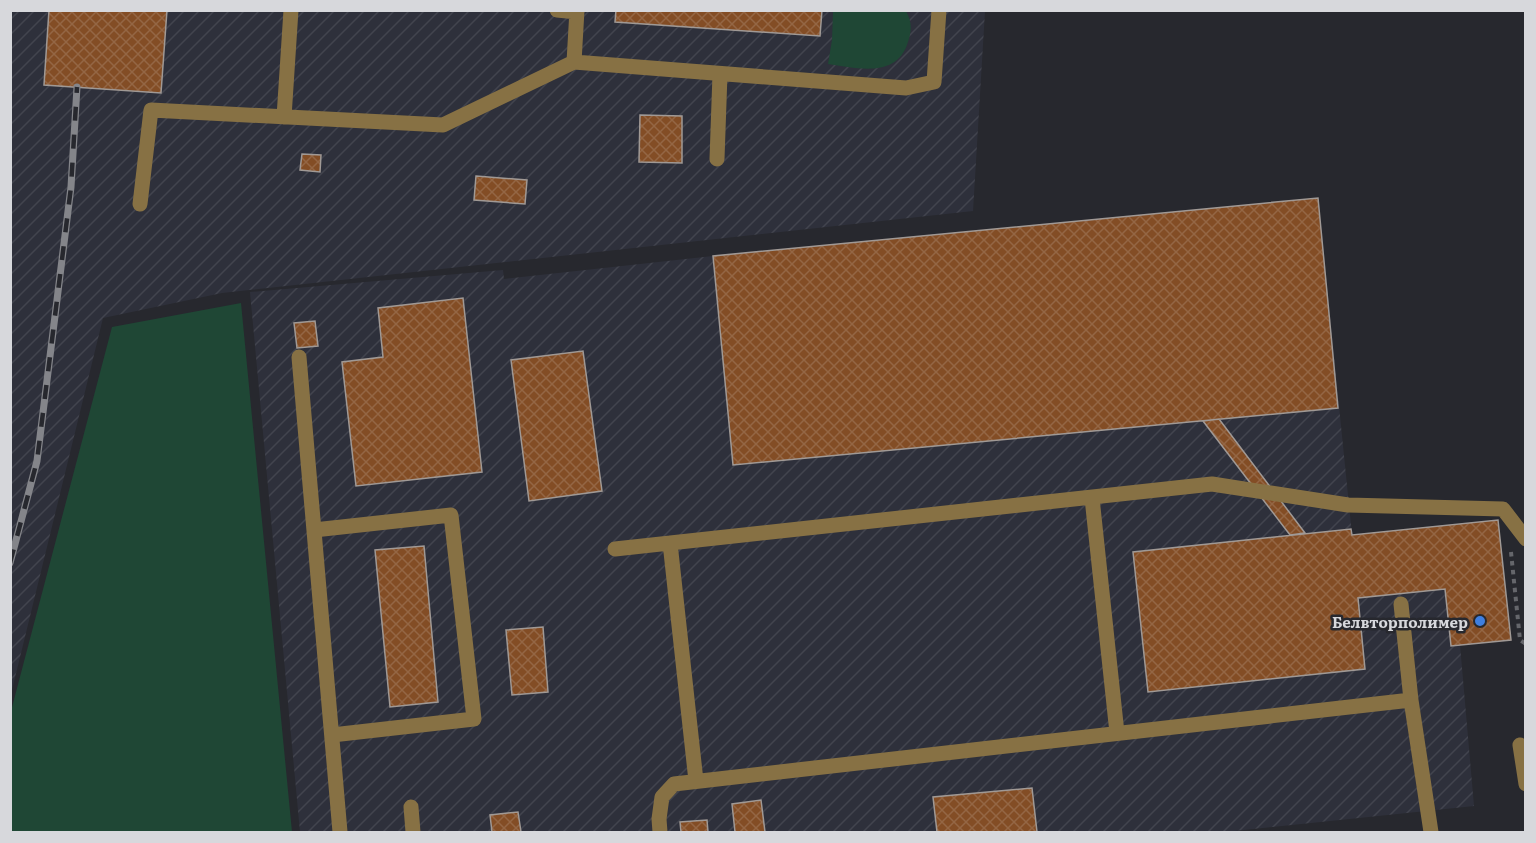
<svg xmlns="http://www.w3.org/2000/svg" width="1536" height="843" viewBox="0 0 1536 843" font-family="Literata,serif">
<defs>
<pattern id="industrial-furrows" width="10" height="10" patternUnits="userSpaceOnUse" patternTransform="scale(1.5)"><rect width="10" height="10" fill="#2e303b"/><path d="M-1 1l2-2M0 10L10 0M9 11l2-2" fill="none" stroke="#42444e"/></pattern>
<pattern id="building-cross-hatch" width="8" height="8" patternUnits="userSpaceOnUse" patternTransform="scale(1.5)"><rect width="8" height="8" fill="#834d25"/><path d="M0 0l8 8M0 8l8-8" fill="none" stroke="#946644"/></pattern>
</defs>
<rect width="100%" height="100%" fill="#27282e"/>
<!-- industrial -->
<path fill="url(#industrial-furrows)" d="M11,11H985L973,211L222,293L103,318L11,694Z
M1318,198L1352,535L1498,520L1511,640L1460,645L1474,806L1225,832H300L250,292L503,270L504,279L713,256Z"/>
<!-- grass -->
<path fill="#1f4735" d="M833,11H906C912,22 912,30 908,42C897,79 857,68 828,64L832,40Z
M241,303L292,832H11V711L112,327Z"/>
<!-- building -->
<path fill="url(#building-cross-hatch)" stroke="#a09995" stroke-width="1.5" d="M49,10H167L161,93L44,85Z
M616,10H822L820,36L615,22Z
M640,115L682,116V163L639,162Z
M302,154L321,155L320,172L300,170Z
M476,176L527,180L525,204L474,200Z
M1318,198L1338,408L733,465L713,256Z
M463,298L482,472L356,486L342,362L383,357L378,308Z
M315,321L318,346L297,348L294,323Z
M583,351L602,491L529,501L511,360Z
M1219,419L1305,533L1290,535L1203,421Z
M1498,520L1511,640L1451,646L1445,589L1358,598L1365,669L1148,692L1133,552L1351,529L1352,535Z
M424,546L438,702L390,707L375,550Z
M543,627L548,692L512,695L506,630Z
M1032,788L1037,832H937L933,797Z
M761,800L765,832H735L732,804Z
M518,812L521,832H492L490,815Z
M707,820L708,832H681L680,822Z"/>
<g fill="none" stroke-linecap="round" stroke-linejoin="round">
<!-- path -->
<path stroke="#65666b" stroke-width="4" stroke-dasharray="4.5 4.5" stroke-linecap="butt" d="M1511,552L1520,640L1526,644"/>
<!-- minor -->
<path stroke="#877144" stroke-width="15" d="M557,10L577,12
M574,62L577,10
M284,117L291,10
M717,159L720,74
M140,204L151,110L443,125L574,62L906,88L934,82L939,10
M299,357L340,832
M1092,498L1117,733
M314,530L451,515L474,719L332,735
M670,543L696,781
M615,549L1212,484L1348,505L1503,509L1526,539
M1401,604L1411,700
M1520,745L1526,784
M411,807L413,832
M660,832L659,819L662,797L674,784L1411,700L1431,832"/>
<!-- rail casing -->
<g stroke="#84858a" stroke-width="7">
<path id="rail" d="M10,563L37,461L71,187L77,87"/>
</g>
<!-- rail -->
<use href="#rail" stroke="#27282e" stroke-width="4.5" stroke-dasharray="14" stroke-linecap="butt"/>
</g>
<!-- markers -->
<circle fill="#3f7fe0" stroke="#27282e" stroke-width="2" cx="1480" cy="621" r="6"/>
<g text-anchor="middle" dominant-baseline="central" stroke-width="5" stroke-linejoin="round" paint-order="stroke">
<!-- poi labels -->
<g font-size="15" font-weight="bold" fill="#d7d8dc" stroke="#27282e" text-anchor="end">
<text x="1468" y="621">Белвторполимер</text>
</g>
</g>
<!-- border -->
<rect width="1536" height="843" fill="none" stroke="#d7d8dc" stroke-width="24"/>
</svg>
